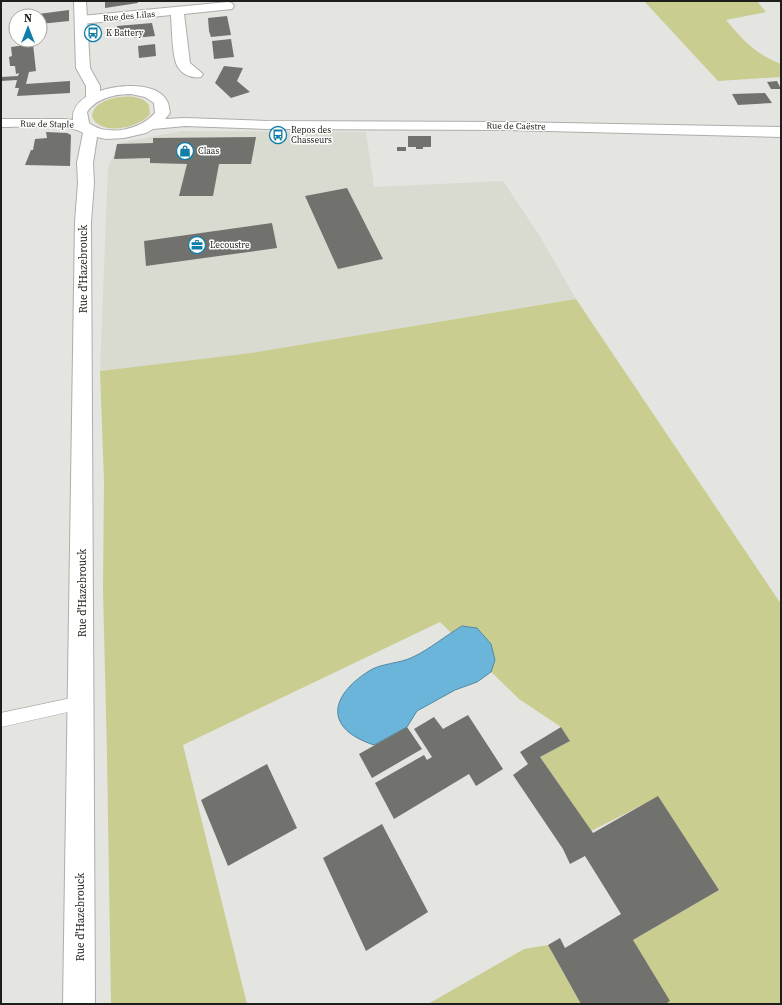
<svg xmlns="http://www.w3.org/2000/svg" width="782" height="1005" viewBox="0 0 782 1005" font-family="'Source Serif 4',serif">
<rect width="100%" height="100%" fill="#e4e4e1"/>
<!-- built -->
<path fill="#d9dad0" d="M182,131L366,132L374,187L503,181L539,235L576,299L251,353L100,371L108,168L118,143Z"/>
<!-- green -->
<path fill="#c9cd90" d="M644,1H757L766,12L726,20C743,40 755,54 781,64V77L718,81Z
M119,97C130,96 142,96 149,105L150,114C140,128 99,137 92,116C94,103 108,99 119,97Z
M576,299L781,604V1004H665L633,940L719,890L658,797L591,831L540,757L570,741L561,727L519,699L440,622L183,745L247,1004H111L107,755L103,590L104,481L100,371L251,353Z
M548,945L581,1004H428L524,949Z"/>
<!-- water -->
<path fill="#6ab5d9" stroke="#5388a1" d="M462,626L477,628L491,644L495,660L491,672L477,682L455,690L417,711L407,727L374,745C325,729 328,697 369,671C381,663 399,664 413,657C430,649 445,636 462,626Z"/>
<!-- building -->
<path fill="#71716e" d="M105,1H137L138,3L105,8Z
M69,10V21L40,24V16H23Z
M227,16L231,35L211,37L209,31L208,18Z
M152,23L155,36L134,38V31L117,33V26Z
M231,39L234,57L214,59L212,41Z
M33,44L36,71L29,72L26,84L70,81V93L17,96L19,88H15L17,80L1,81V77L18,76L19,73L16,74L15,66H10L9,57L12,56L11,47Z
M155,44L156,56L139,58L138,46Z
M224,66L243,68L237,81L250,92L231,98L215,83Z
M777,81L781,89H771L767,82Z
M765,93L772,103L738,105L732,94Z
M46,132L67,133L71,135L70,166L25,165L31,150H33L35,139L47,138Z
M408,136H431V147H423V149H416V147H408Z
M256,137L251,164H219L213,196H179L187,164L150,163V158L114,159L117,144L153,143V138Z
M397,147H406V151H397Z
M347,188L383,259L338,269L305,196Z
M272,223L277,248L146,266L144,241Z
M468,715L503,769L476,786L469,774L394,819L375,783L424,755L427,760L432,757L414,729L434,717L443,729Z
M407,727L422,749L372,778L359,754Z
M561,727L570,741L540,757L593,833L658,796L719,890L633,940L670,1001L665,1004H581L548,945L560,938L565,948L621,914L585,856L570,864L563,849L513,775L528,764L520,752Z
M267,764L297,828L228,866L201,800Z
M382,824L428,912L366,951L323,858Z"/>
<g fill="none" stroke-linecap="round" stroke-linejoin="round">
<!-- lane casing -->
<g stroke="#adaeab" stroke-width="1">
<path id="lane" d="M81,696L86,698L89,703L86,708L1,727V713Z"/>
</g>
<!-- street casing -->
<g stroke="#adaeab" stroke-width="2">
<path id="street" d="M228,2L232,3L234,6L232,9L184,14L190,63L203,74L201,77C191,79 179,73 176,63C172,51 172,28 171,15L81,24L76,23L75,20L76,17L81,16Z"/>
</g>
<!-- secondary casing -->
<g stroke="#adaeab" stroke-width="2">
<path id="secondary" d="M74,1H86L90,68L100,86V91C118,85 156,81 167,101C169,104 169,109 170,113L165,119L185,118L267,121L507,122L781,127V137L507,130L267,129L185,126L153,129L146,133L124,138L106,139L97,137L93,163L94,183L91,222L95,1004H63L75,222L78,183L77,163L83,133C71,123 18,127 1,127V119H64L73,120C72,110 77,103 86,97V86L76,68ZM131,94L145,97L154,103L155,113C141,130 107,137 89,123L87,112C96,98 116,94 131,94Z"/>
</g>
<!-- lane -->
<use href="#lane" fill="#fff" fill-rule="evenodd"/>
<!-- street -->
<use href="#street" fill="#fff" fill-rule="evenodd"/>
<!-- secondary -->
<use href="#secondary" fill="#fff" fill-rule="evenodd"/>
</g>
<!-- icons -->
<defs>
<g id="bus-ring" transform="scale(0.9)"><circle r="9.5" fill="#fffffe" stroke="#117ea7" stroke-width="1.5"/><path d="M-5-6H5V4H4V6H2V4H-2V6H-4V4H-5ZM-3.5-4V0h7V-4ZM-3.5 1.2v1.5H-2V1.2ZM2 1.2v1.5H3.5V1.2Z" fill="#117ea7"/></g>
<g id="shop-ring" transform="scale(0.9)"><circle r="9.5" fill="#fffffe" stroke="#117ea7" stroke-width="1.5"/><path d="M-5-2.5h2.3a2.7 3.5 0 0 1 5.4 0H5L5.5 6h-11ZM-1.5-2.5h3a1.5 2.3 0 0 0-3 0Z" fill="#117ea7"/></g>
<g id="office-ring" transform="scale(0.9)"><circle r="9.5" fill="#fffffe" stroke="#117ea7" stroke-width="1.5"/><path d="M-6-3h4V-5.5h4V-3h4V5H-6ZM-1-4.5V-3h2v-1.5ZM-6 0V1H6V0Z" fill="#117ea7"/></g>
</defs>
<g fill-rule="evenodd">
<use href="#bus-ring" x="93" y="33"/>
<use href="#bus-ring" x="278" y="135"/>
<use href="#shop-ring" x="185" y="151"/>
<use href="#office-ring" x="197" y="245"/>
</g>
<g text-anchor="middle" dominant-baseline="central" stroke-width="3" stroke-linejoin="round" paint-order="stroke">
<!-- far-street labels -->
<g font-size="9" fill="#1e1e1d" stroke="#fffffe">
<text transform="translate(129 16) rotate(-5)">Rue des Lilas</text>
<text transform="translate(47 124) rotate(1)">Rue de Staple</text>
<text transform="translate(516 126) rotate(1)">Rue de Caëstre</text>
</g>
<!-- far-poi labels -->
<g font-size="9" fill="#1e1e1d" stroke="#fffffe" text-anchor="start">
<text x="106" y="33">K Battery</text>
<text x="291" y="130">Repos des<tspan x="291" dy="10">Chasseurs</tspan></text>
<text x="198" y="151">Claas</text>
<text x="210" y="245">Lecoustre</text>
</g>
<!-- street labels -->
<g font-size="11" fill="#1e1e1d" stroke="#fffffe">
<text transform="translate(83 269) rotate(-90)">Rue d'Hazebrouck</text>
<text transform="translate(82 593) rotate(-90)">Rue d'Hazebrouck</text>
<text transform="translate(80 917) rotate(-90)">Rue d'Hazebrouck</text>
</g>
</g>
<!-- border -->
<rect width="782" height="1005" fill="none" stroke="#1e1e1d" stroke-width="4"/>
<!-- north arrow -->
<g transform="translate(28 28)"><circle r="19" fill="#fffffe" stroke="#a5a5a4"/>
<path d="M0-3L7 15L0 10L-7 15Z" fill="#117ea7"/>
<text y="-6" font-size="11" font-weight="bold" text-anchor="middle" fill="#1e1e1d">N</text>
</g>
</svg>
